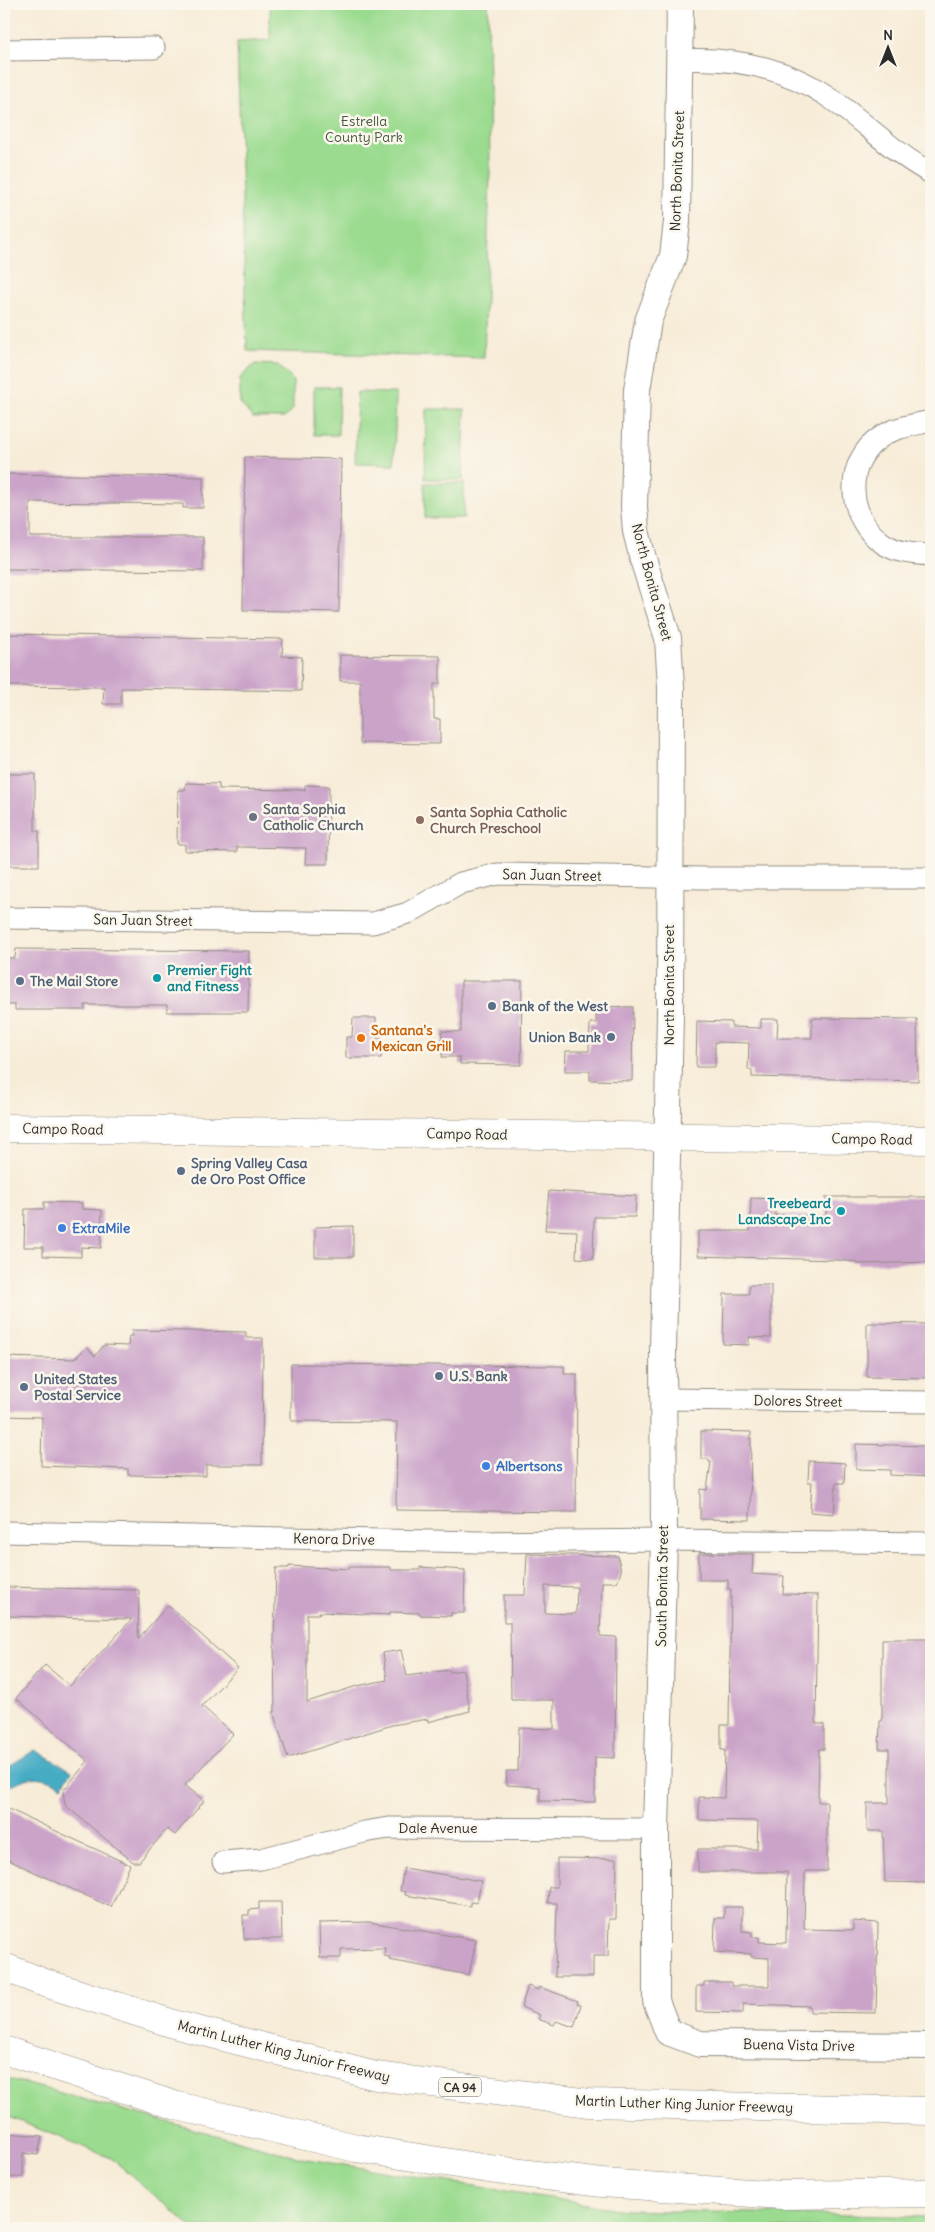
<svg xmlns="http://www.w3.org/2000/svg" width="935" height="2232" viewBox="0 0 935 2232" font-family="Delius,sans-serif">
  <rect width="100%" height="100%" fill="#fbf7ec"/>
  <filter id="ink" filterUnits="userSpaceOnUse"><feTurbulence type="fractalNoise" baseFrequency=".02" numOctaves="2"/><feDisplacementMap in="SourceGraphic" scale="10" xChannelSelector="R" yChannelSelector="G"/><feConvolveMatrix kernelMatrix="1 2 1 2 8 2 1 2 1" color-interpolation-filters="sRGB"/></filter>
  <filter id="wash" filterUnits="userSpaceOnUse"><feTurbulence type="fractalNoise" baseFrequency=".0096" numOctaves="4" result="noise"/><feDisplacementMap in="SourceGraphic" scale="20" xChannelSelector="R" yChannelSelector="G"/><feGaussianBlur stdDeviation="1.12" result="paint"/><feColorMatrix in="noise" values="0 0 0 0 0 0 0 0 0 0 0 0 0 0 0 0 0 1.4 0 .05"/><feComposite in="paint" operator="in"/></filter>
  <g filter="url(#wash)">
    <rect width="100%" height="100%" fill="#f7ecd8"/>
    <g fill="#9bdb90" stroke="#63835e">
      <path d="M270,4H488L490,171L484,358L247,351L237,42L270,40Z"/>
      <path d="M255,364L278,365L293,380V409L284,418H253L240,403V378Z"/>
      <path d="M314,387H339L338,435H314Z"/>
      <path d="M357,392L396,393L394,464L355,463Z"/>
      <path d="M426,409H465L463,480L425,479Z"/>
      <rect x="425" y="483" width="39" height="35"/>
      <path d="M9,2079L301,2158L624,2210L931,2217V2228H193L111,2158L4,2115V2098Z"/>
    </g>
    <path fill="#44acc4" stroke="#386c78" d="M35,1750L72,1771L62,1786C42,1774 28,1775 9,1787L4,1779V1769Z"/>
    <g id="blocks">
      <g fill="#caa3c9" fill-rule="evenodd">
        <path d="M245,457L341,459L339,612L243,610Z"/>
        <path d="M4,474L203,477V508H183V504L30,502V537H203V571L4,569Z"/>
        <path d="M4,634L283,639L282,656L302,657L301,691L121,688V704H103L104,687L4,686Z"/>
        <path d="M340,655L440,656V684H434V719H440V744L360,743V681H340Z"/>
        <path d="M4,774H35V831H39V866H4Z"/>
        <path d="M186,783L219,784V789L305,790V785L329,786L328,864H305L306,848L237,847V852L185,851V844H177L178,790H185Z"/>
        <path d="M16,949L249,951L248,1012H167V1005H85V1010H15V1005H4V958H15Z"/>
        <path d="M461,981H522L521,1065L460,1064V1057H442V1031L461,1032Z"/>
        <path d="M596,1006L633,1007L632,1081L590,1080V1071H565L566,1051H589L590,1023H596Z"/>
        <path d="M353,1018H376V1038H382L381,1058H346V1037H352Z"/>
        <path d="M812,1018L917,1019L918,1081L752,1077V1070H748L749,1043L715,1042V1067H696L697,1021L731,1022V1027L761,1028V1019H778L777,1038H812Z"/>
        <path d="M549,1191L636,1196L635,1217H594L593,1259L576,1258L577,1231L545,1230Z"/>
        <path d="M826,1197H931V1262L857,1264V1262L837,1260L698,1256V1231H750L751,1198L775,1199V1215L826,1216Z"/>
        <path d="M44,1202L82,1203V1209L102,1210L101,1248L81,1247V1257L43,1256V1247H24L25,1209H44Z"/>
        <path d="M353,1226V1257H315V1227Z"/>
        <path d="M749,1285H771V1338L749,1337V1345L723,1344L724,1294H749Z"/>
        <path d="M867,1323L931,1324V1378L867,1377Z"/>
        <path d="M132,1330L246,1332V1338H263L262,1465H206V1476L128,1475V1469L41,1466L42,1417L4,1416V1357L74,1359L87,1347L95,1356L104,1345L128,1346L129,1336H132Z"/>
        <path d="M291,1364L564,1366V1374H577L576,1512L396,1510L397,1422L291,1421Z"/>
        <path d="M701,1431L751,1432L750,1520L700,1519V1489L707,1490L711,1462H709V1459H701Z"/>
        <path d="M856,1444L927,1446V1463H931V1477L890,1475V1470L856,1469Z"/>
        <path d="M809,1461L845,1463L844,1483H836L834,1514L810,1512L812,1482H808Z"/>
        <path d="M699,1553L753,1554L752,1574L784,1576L783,1594L818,1595L816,1724H824V1749H819L818,1802H827V1871H805L804,1929L853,1930V1921L878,1923L876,2013L810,2012V2006L743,2004V2013L696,2012V1986H704V1982H731V1986H769V1958L751,1957V1954L714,1952L715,1918H724V1907H742V1931L752,1932V1937H759V1942L786,1943L787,1872H698V1849H757L758,1821L699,1820V1797L724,1798L725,1750H721V1725H729L731,1589H728V1580H699Z"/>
        <path d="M527,1554L618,1556L621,1572L617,1582H602L600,1636L616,1637L615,1758L595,1757V1802L540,1801V1787L507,1785L506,1771H518L519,1728L554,1729V1700H511L510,1622H504V1595H525ZM545,1586L577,1587L576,1614L545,1613Z"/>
        <path d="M289,1566L349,1569V1567H391V1570H420V1567L465,1570L464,1613H451V1616L420,1615V1613L390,1612V1615L319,1612V1614H307V1702L357,1686L387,1680L383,1653L401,1650L407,1676L449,1670L450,1672L463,1670L470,1711L428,1722V1719L392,1725L288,1758L273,1712H275L274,1641L276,1568H289Z"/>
        <path d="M4,1587L139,1590L138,1639L168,1605L238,1668L202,1706L233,1734L185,1785L204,1801L175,1835L167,1829L139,1862H133L65,1805L63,1791L88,1761L16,1698L45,1665L70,1686L132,1619L4,1616Z"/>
        <path d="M882,1639H931V1883L885,1882L883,1831H867V1803H889V1749H879L880,1721H882Z"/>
        <path d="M4,1807L130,1865L111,1907L4,1858Z"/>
        <path d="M557,1858L617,1859L616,1919H609L608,1956H593V1977H555L557,1903H548L549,1887H557Z"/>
        <path d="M404,1868L481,1881L477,1903L470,1902V1906L405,1895L406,1892L400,1891Z"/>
        <path d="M259,1902H281L282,1939H244L243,1915H249V1910L259,1909Z"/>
        <path d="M369,1922L476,1940L469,1975L389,1960L390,1957L384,1956L385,1948L341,1949V1958H320L319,1923Z"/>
        <path d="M528,1986L538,1990L539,1987L578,2001L577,2004L581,2005L574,2027L556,2021L554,2025L538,2019L540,2015L521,2007Z"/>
        <path d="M7,2133L42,2136L38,2155L23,2153V2177H4Z"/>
      </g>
    </g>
  </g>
  <g filter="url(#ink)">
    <use href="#blocks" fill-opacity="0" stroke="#918c82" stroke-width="1"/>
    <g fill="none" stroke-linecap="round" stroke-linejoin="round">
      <defs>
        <g id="minor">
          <path d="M4,50L154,48"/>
          <path d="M680,60C732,57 783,67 827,96C863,120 893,153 931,173"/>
          <path d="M931,421C914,425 895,427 881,437C842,462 847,520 884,544C898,553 915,554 931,555"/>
          <path d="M4,918L373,923L408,913L461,883L498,874L704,878H931"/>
          <path d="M664,1399L931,1402"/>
          <path d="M4,1532L479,1542L664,1540L931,1543"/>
          <path d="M223,1862L261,1859L364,1832L389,1828L656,1829"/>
        </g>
        <path id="tertiary" d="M680,4L677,222L673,256L648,321L637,390L634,507L636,531L643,559L668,638L671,687L670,1013L663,1351L664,1540L656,1829V2001L668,2032L700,2044L931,2046"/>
        <path id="secondary" d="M4,1128L931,1140"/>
        <g id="motorway">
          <path d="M4,1967L42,1982L177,2025L376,2076L589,2103L931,2111"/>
          <path d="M4,2050L177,2106L356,2148L489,2169L602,2183L781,2195L931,2193"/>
        </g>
      </defs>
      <use href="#minor" stroke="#918c82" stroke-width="23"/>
      <use href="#tertiary" stroke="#918c82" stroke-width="28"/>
      <use href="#secondary" stroke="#918c82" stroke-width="29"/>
      <use href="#motorway" stroke="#918c82" stroke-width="29"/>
      <use href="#minor" stroke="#fff" stroke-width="21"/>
      <use href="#tertiary" stroke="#fff" stroke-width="26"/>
      <use href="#secondary" stroke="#fff" stroke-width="28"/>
      <use href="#motorway" stroke="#fff" stroke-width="28"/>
    </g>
  </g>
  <circle fill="#6b7280" stroke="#fbf7ec" stroke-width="2" cx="253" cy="817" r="5"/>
  <circle fill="#8d6e63" stroke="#fbf7ec" stroke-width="2" cx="420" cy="820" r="5"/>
  <g fill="#0f9aa8" stroke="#fbf7ec" stroke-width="2">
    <circle cx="157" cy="978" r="5"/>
    <circle cx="841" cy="1211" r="5"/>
  </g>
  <g fill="#5c6f8a" stroke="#fbf7ec" stroke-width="2">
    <circle cx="20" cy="981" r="5"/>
    <circle cx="492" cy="1006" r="5"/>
    <circle cx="611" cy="1037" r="5"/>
    <circle cx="181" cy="1171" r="5"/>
    <circle cx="439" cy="1376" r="5"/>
    <circle cx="24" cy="1387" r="5"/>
  </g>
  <circle fill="#e8710a" stroke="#fbf7ec" stroke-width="2" cx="361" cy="1038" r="5"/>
  <g fill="#3f7fe0" stroke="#fbf7ec" stroke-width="2">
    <circle cx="62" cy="1228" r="5"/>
    <circle cx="486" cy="1466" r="5"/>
  </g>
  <g text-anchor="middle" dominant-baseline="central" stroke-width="5" stroke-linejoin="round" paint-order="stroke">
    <rect fill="#fbf7ec" stroke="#696865" stroke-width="1" x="439" y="2077.5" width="42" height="19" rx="4"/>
    <g font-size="12" font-weight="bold" fill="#2b2b2b">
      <text x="460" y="2087">CA 94</text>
    </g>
    <g font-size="14" fill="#475744" stroke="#fbf7ec">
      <text x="364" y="121">Estrella<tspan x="364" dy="16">County Park</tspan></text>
    </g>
    <g font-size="14" fill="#2b2b2b" stroke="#fbf7ec">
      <text transform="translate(677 171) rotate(-88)">North Bonita Street</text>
      <text transform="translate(652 582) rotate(75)">North Bonita Street</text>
      <text transform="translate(552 875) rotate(1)">San Juan Street</text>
      <text transform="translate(143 920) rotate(1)">San Juan Street</text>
      <text transform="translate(669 985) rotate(-90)">North Bonita Street</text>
      <text transform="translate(63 1129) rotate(1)">Campo Road</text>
      <text transform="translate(467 1134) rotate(1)">Campo Road</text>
      <text transform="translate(872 1139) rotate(1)">Campo Road</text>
      <text transform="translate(798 1401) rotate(1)">Dolores Street</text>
      <text transform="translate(334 1539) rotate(1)">Kenora Drive</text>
      <text transform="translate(662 1586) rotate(-89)">South Bonita Street</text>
      <text x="438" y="1828">Dale Avenue</text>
      <text transform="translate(799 2045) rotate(1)">Buena Vista Drive</text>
      <text transform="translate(284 2051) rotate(14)">Martin Luther King Junior Freeway</text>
      <text transform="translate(684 2104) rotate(2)">Martin Luther King Junior Freeway</text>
    </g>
    <g font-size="14" font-weight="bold" fill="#5b616d" stroke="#fbf7ec" text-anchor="start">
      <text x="263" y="809">Santa Sophia<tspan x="263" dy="16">Catholic Church</tspan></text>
    </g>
    <g font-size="14" font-weight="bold" fill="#785e54" stroke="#fbf7ec" text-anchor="start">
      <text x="430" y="812">Santa Sophia Catholic<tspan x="430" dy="16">Church Preschool</tspan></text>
    </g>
    <g font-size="14" font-weight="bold" fill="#0d838f" stroke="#fbf7ec" text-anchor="start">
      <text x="167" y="970">Premier Fight<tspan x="167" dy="16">and Fitness</tspan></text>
      <text x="831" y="1203" text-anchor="end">Treebeard<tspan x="831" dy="16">Landscape Inc</tspan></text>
    </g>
    <g font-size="14" font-weight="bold" fill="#4e5e75" stroke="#fbf7ec" text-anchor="start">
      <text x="30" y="981">The Mail Store</text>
      <text x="502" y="1006">Bank of the West</text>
      <text x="601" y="1037" text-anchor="end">Union Bank</text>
      <text x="191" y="1163">Spring Valley Casa<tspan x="191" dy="16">de Oro Post Office</tspan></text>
      <text x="449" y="1376">U.S. Bank</text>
      <text x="34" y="1379">United States<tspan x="34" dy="16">Postal Service</tspan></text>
    </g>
    <g font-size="14" font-weight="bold" fill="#c56008" stroke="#fbf7ec" text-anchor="start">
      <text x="371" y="1030">Santana's<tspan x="371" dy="16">Mexican Grill</tspan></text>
    </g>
    <g font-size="14" font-weight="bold" fill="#366cbe" stroke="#fbf7ec" text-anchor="start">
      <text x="72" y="1228">ExtraMile</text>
      <text x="496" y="1466">Albertsons</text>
    </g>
  </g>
  <rect width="935" height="2232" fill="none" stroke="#fbf7ec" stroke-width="20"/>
  <g transform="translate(888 48)" stroke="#fbf7ec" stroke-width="4" paint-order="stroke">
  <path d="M0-4L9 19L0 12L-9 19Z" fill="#2b2b2b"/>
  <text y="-8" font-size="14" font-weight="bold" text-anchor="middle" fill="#2b2b2b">N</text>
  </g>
</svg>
